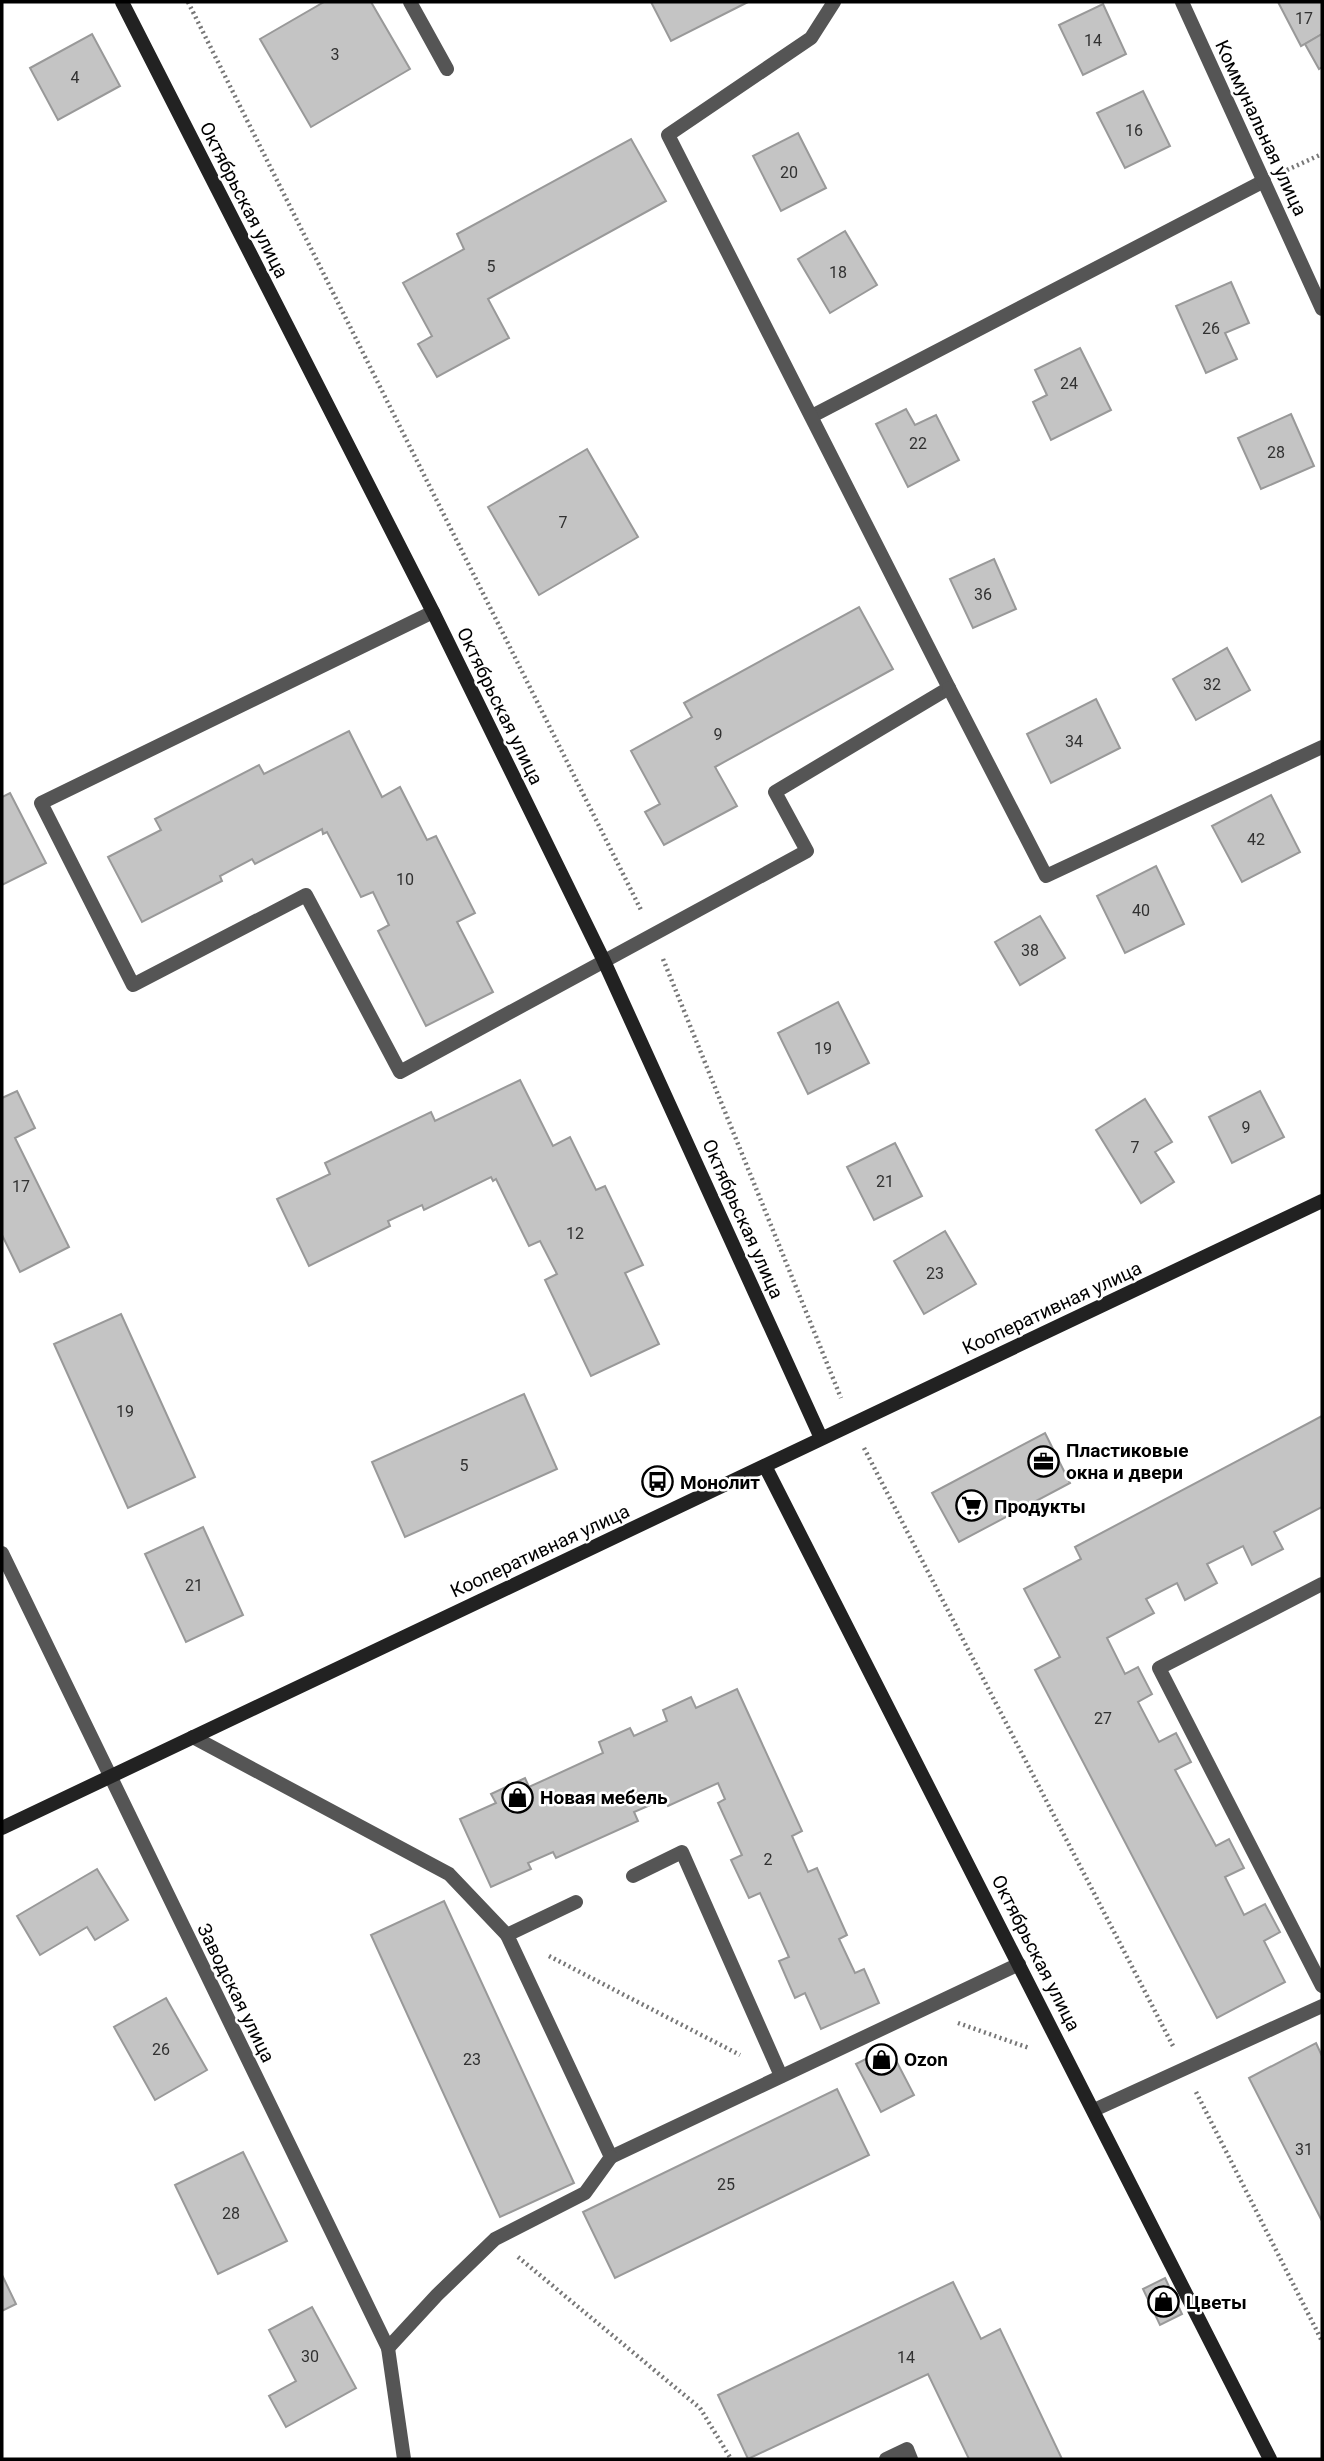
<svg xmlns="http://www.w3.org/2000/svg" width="1324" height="2461" viewBox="0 0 1324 2461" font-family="Roboto,sans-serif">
  <rect width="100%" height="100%" fill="#fff"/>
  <g fill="#c4c4c4" stroke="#999" stroke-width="2">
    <path d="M324,2H371L410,69L311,127L260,39Z"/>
    <path d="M651,2H748L671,41Z"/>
    <path d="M1278,2H1322V34L1301,46Z"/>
    <path d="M1103,4L1126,54L1083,75L1059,25Z"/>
    <path d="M92,34L120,86L58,120L30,68Z"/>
    <path d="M1322,34V67L1319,69L1305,44Z"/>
    <path d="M1143,91L1170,146L1125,168L1097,113Z"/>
    <path d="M798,133L826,188L781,211L753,156Z"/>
    <path d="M631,139L666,201L488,299L509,338L437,377L418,344L432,336L403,283L464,249L457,234Z"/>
    <path d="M845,231L877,285L830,313L798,259Z"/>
    <path d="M1231,282L1249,323L1225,333L1237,359L1206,373L1176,306Z"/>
    <path d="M1080,348L1111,410L1051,440L1033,402L1047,395L1035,370Z"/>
    <path d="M906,409L915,425L936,415L959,460L908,487L876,424Z"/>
    <path d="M1291,414L1314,466L1261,489L1238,438Z"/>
    <path d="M587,449L638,537L539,595L488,507Z"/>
    <path d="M994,559L1016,609L973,628L950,579Z"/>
    <path d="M859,607L893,669L715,767L737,806L664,845L645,812L660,804L631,751L692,717L684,703Z"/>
    <path d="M1227,648L1250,690L1196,720L1173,679Z"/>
    <path d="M1096,699L1120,748L1051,783L1027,734Z"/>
    <path d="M349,731L382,797L400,787L427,840L436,836L475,913L457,922L493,992L426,1026L378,931L389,925L373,892L361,897L327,832L323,834L322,829L255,864L252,859L220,876L222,881L142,922L108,857L161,830L155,819L259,765L264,774Z"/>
    <path d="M10,793L46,863L2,885V797Z"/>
    <path d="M1271,795L1300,852L1242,882L1212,826Z"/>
    <path d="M1156,866L1184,924L1125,953L1097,896Z"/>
    <path d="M1040,916L1065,958L1020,985L995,942Z"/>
    <path d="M838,1002L869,1063L808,1094L778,1033Z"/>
    <path d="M520,1080L553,1146L570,1137L596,1190L605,1186L643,1265L625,1273L659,1344L591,1376L545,1280L557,1274L540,1241L529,1246L496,1179L493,1181L491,1177L424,1210L422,1205L388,1221L390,1226L309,1266L277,1199L330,1174L325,1163L431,1112L435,1121Z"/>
    <path d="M17,1091L35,1128L15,1138L69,1247L20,1272L2,1235V1098Z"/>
    <path d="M1260,1091L1284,1137L1232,1163L1209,1117Z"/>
    <path d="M1145,1099L1172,1142L1155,1152L1174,1182L1141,1203L1096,1130Z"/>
    <path d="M895,1143L922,1196L874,1220L847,1167Z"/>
    <path d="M945,1231L976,1284L924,1314L894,1261Z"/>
    <path d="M121,1314L195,1477L128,1508L54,1344Z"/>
    <path d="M524,1394L557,1469L405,1537L372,1462Z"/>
    <path d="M1322,1416V1507L1274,1532L1283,1549L1252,1565L1243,1546L1207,1564L1217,1583L1185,1600L1177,1583L1146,1599L1154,1613L1107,1638L1125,1674L1138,1667L1152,1694L1138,1702L1159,1742L1176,1733L1191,1762L1175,1770L1216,1846L1229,1839L1244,1868L1225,1877L1244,1915L1265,1904L1280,1932L1264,1941L1285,1982L1217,2018L1035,1670L1060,1657L1024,1589L1081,1559L1075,1547Z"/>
    <path d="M1045,1433L1070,1483L959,1542L932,1493Z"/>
    <path d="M203,1527L243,1615L186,1642L145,1554Z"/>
    <path d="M737,1689L802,1831L792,1836L808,1872L817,1868L847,1935L839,1939L855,1973L864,1969L879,2003L821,2029L805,1993L795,1998L779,1961L789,1957L760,1893L749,1898L731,1860L742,1855L718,1803L725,1799L718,1783L668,1806L664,1799L634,1812L638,1821L556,1858L553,1852L528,1863L531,1869L491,1887L460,1819L496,1803L491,1794L525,1778L529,1787L603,1753L599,1742L630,1728L634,1736L667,1721L663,1710L691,1697L696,1708Z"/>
    <path d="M97,1869L128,1920L95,1940L87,1927L40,1955L17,1916Z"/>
    <path d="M444,1901L574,2183L500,2217L371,1935Z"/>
    <path d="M166,1998L207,2070L155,2100L114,2027Z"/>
    <path d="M1316,2043L1322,2056V2221L1249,2078Z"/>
    <path d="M889,2047L914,2095L881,2112L856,2064Z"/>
    <path d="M837,2089L869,2155L615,2278L583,2212Z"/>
    <path d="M243,2152L287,2241L218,2274L175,2185Z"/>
    <path d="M2,2275L16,2304L2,2311Z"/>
    <path d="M1165,2278L1182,2314L1160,2325L1143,2289Z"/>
    <path d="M953,2282L981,2339L1000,2329L1062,2459H969L928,2374L748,2459L718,2395Z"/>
    <path d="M312,2307L356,2388L286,2427L269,2396L296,2381L269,2330Z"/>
  </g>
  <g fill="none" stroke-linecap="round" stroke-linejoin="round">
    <g stroke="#777" stroke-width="4.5" stroke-dasharray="2 3.5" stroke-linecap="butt">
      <path d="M188,2L641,910"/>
      <path d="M1287,170L1322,154"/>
      <path d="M663,959L841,1398"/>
      <path d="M864,1448L1173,2046"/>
      <path d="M549,1956L740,2055"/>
      <path d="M958,2023L1029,2048"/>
      <path d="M1196,2092L1322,2341"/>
      <path d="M518,2257L700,2408L731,2459"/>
    </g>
    <g stroke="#555" stroke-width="14">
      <path d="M410,2L447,69"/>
      <path d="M812,416L1264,181"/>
      <path d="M433,612L41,803L133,985L306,895L400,1072L807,851L775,792L949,688L668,135L811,38L834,2"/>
      <path d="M949,688L1046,876L1322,747"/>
      <path d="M1322,1584L1159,1668L1322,1986"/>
      <path d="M193,1737L449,1874L507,1935"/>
      <path d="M633,1876L682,1852L781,2076"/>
      <path d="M576,1902L507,1935L611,2157L1019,1964"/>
      <path d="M1094,2110L1322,2006"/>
      <path d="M388,2348L437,2295L495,2239L585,2193L611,2157"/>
      <path d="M886,2459L907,2449L911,2459"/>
    </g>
    <g stroke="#555" stroke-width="14">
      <path d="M1182,2L1322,309"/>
      <path d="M2,1553L388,2348L404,2459"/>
    </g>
    <g stroke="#222" stroke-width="14">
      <path d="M122,2L433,612L603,959L821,1438"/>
      <path d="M765,1466L1270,2459"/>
      <path d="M2,1828L1322,1201"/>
    </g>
  </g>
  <defs>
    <symbol id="office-ring" viewBox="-11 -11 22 22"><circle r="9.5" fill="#fff" stroke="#000" stroke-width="1.5"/><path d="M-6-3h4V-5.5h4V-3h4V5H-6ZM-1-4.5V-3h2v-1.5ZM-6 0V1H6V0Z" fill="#000"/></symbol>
    <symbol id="bus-ring" viewBox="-11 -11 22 22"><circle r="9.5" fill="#fff" stroke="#000" stroke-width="1.5"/><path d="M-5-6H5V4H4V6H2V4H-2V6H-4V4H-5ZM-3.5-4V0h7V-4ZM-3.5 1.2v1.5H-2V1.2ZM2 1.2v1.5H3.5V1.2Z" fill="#000"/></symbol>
    <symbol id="supermarket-ring" viewBox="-11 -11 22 22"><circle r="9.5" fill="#fff" stroke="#000" stroke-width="1.5"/><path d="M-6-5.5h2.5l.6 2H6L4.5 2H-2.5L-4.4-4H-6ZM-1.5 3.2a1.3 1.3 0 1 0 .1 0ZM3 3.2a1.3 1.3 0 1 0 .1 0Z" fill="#000"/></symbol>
    <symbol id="shop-ring" viewBox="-11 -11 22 22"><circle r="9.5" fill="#fff" stroke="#000" stroke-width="1.5"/><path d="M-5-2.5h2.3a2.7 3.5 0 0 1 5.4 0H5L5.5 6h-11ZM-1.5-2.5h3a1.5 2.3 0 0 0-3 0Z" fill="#000"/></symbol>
  </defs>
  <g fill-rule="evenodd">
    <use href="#office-ring" x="1026" y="1444" width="35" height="35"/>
    <use href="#bus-ring" x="640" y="1464" width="35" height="35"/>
    <use href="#supermarket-ring" x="954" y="1488" width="35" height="35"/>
    <use href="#shop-ring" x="500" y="1780" width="35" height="35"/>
    <use href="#shop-ring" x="864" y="2042" width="35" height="35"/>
    <use href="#shop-ring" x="1146" y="2284" width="35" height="35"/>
  </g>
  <g text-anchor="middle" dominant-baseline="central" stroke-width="5" stroke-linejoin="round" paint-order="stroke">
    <g font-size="16" fill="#313131">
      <text x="1304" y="18">17</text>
      <text x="1093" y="40">14</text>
      <text x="335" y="54">3</text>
      <text x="75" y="77">4</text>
      <text x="1134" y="130">16</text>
      <text x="789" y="172">20</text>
      <text x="491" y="266">5</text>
      <text x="838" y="272">18</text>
      <text x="1211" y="328">26</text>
      <text x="1069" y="383">24</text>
      <text x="918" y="443">22</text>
      <text x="1276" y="452">28</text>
      <text x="563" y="522">7</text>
      <text x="983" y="594">36</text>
      <text x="1212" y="684">32</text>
      <text x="718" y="734">9</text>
      <text x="1074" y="741">34</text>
      <text x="1256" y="839">42</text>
      <text x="405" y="879">10</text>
      <text x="1141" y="910">40</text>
      <text x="1030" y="950">38</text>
      <text x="823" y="1048">19</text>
      <text x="1246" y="1127">9</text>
      <text x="1135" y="1147">7</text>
      <text x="885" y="1181">21</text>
      <text x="21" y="1186">17</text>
      <text x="575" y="1233">12</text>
      <text x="935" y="1273">23</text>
      <text x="125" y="1411">19</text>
      <text x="464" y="1465">5</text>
      <text x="194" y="1585">21</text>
      <text x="1103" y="1718">27</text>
      <text x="768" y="1859">2</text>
      <text x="161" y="2049">26</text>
      <text x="472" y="2059">23</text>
      <text x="1304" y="2149">31</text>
      <text x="726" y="2184">25</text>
      <text x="231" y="2213">28</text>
      <text x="310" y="2356">30</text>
      <text x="906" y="2357">14</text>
    </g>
    <g font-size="19" fill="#000" stroke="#fff">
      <text transform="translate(1261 128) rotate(65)">Коммунальная улица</text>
      <text transform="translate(244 200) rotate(63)">Октябрьская улица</text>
      <text transform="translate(500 706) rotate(64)">Октябрьская улица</text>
      <text transform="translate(743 1219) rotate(66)">Октябрьская улица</text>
      <text transform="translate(1052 1308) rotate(-25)">Кооперативная улица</text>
      <text transform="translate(540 1551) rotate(-25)">Кооперативная улица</text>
      <text transform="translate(1036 1953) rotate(63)">Октябрьская улица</text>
      <text transform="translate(236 1993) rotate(64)">Заводская улица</text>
    </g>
    <g font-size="19" font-weight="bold" fill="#000" stroke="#fff" text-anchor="start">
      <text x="1066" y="1450">Пластиковые<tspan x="1066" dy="22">окна и двери</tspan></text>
      <text x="680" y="1482">Монолит</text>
      <text x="994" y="1506">Продукты</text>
      <text x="540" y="1797">Новая мебель</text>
      <text x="904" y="2059">Ozon</text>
      <text x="1186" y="2302">Цветы</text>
    </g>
  </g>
  <rect width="1324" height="2461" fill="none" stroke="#000000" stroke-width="7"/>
</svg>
